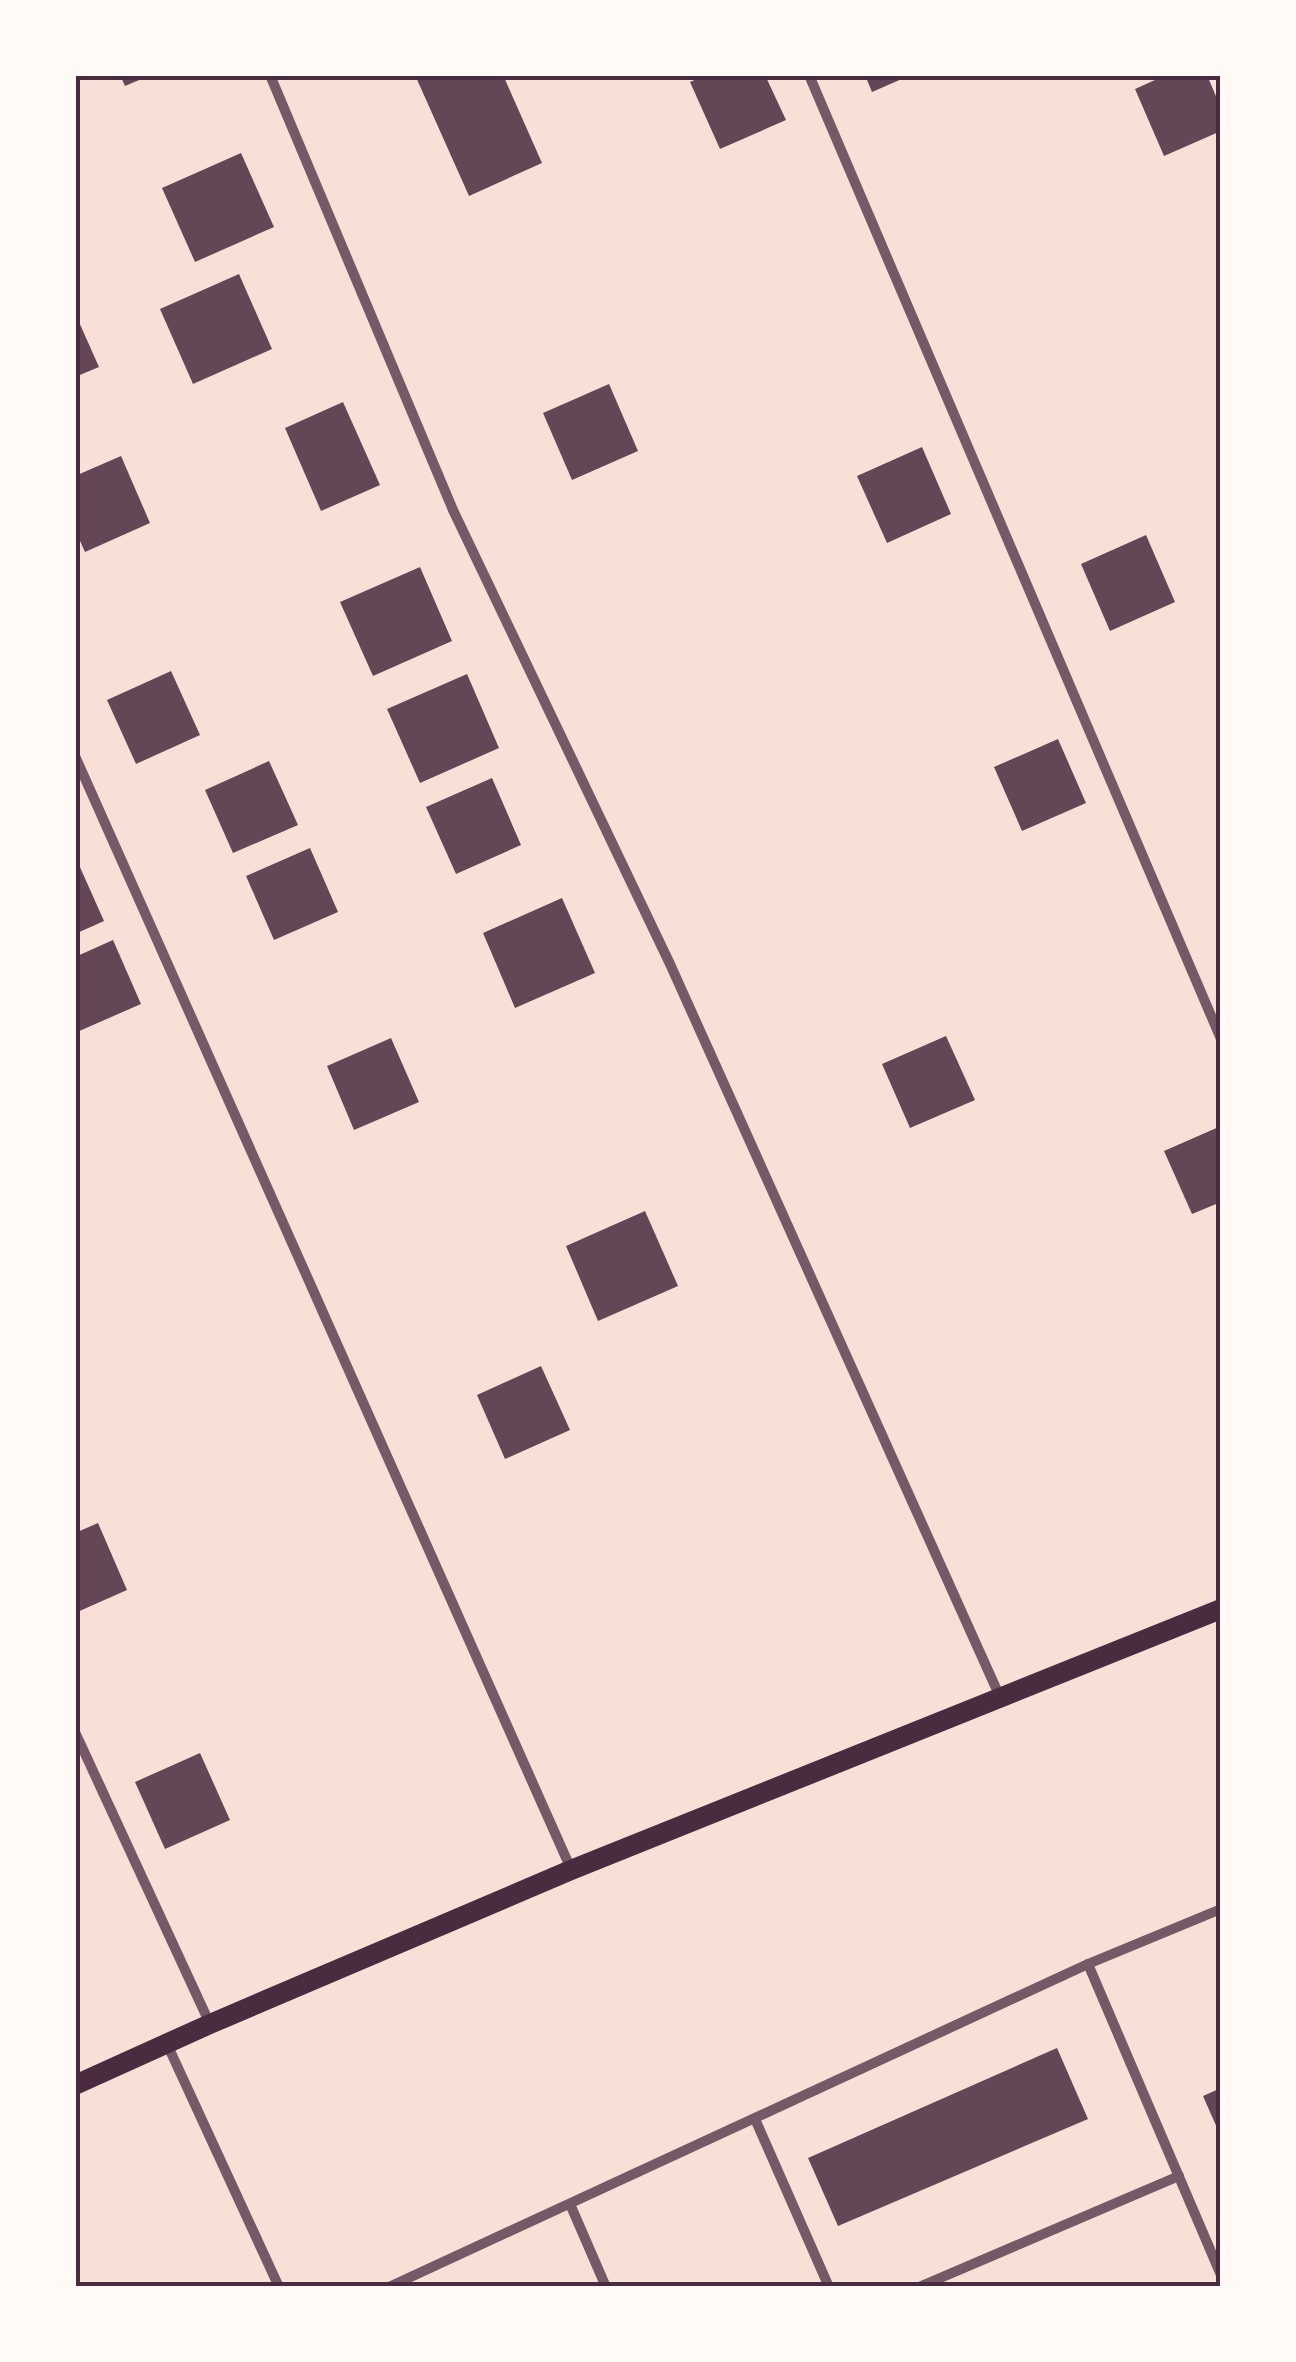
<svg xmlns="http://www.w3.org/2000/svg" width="1296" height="2362" viewBox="0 0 1296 2362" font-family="Poppins,sans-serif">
  <rect width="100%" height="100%" fill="#f7e1d7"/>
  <g fill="#644757">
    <path d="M120,75H151L125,86Z"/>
    <path d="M415,75H503L542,163L469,196Z"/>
    <path d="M706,75H765L786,120L720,149L690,82Z"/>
    <path d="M865,75H911L872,92Z"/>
    <path d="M1166,75H1207L1221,108V131L1164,156L1135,89Z"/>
    <path d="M241,153L274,227L195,262L162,188Z"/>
    <path d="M239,274L272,349L193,384L160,309Z"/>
    <path d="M75,313L99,367L75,377Z"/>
    <path d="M609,384L638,451L572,480L543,413Z"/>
    <path d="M343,402L380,485L321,511L285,428Z"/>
    <path d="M922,447L951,514L887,543L857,476Z"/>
    <path d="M121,456L150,523L85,552L75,530V476Z"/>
    <path d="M1146,535L1175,602L1110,631L1081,564Z"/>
    <path d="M420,567L452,641L373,676L340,602Z"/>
    <path d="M171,671L200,735L136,764L107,700Z"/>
    <path d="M467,674L499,748L420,783L387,709Z"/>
    <path d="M1058,739L1086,803L1022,831L994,767Z"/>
    <path d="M269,761L298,825L233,853L205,790Z"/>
    <path d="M492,778L521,845L456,874L426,807Z"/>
    <path d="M310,848L338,912L274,940L246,876Z"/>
    <path d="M75,856L104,921L75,934Z"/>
    <path d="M562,898L595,973L515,1008L483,933Z"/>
    <path d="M113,940L141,1004L77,1032L75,1027V957Z"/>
    <path d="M946,1036L975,1100L910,1128L882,1064Z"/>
    <path d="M391,1038L419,1102L354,1130L327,1066Z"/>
    <path d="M1221,1126V1202L1192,1214L1164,1151Z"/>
    <path d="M645,1211L678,1286L598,1321L566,1246Z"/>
    <path d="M541,1366L570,1430L505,1459L477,1395Z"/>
    <path d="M98,1523L127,1590L75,1613V1533Z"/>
    <path d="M200,1753L230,1820L165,1849L135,1782Z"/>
    <path d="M1057,2048L1088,2119L838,2226L808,2158Z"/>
    <path d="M1221,2088V2137L1203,2096Z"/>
  </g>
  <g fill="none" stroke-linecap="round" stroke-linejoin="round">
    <g stroke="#755966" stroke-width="10">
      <path d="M270,75L453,510L670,964L1000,1697"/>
      <path d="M809,75L1221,1039"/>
      <path d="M75,756L571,1869"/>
      <path d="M75,1732L210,2024"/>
      <path d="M1088,1964L1221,2275"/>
      <path d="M167,2044L279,2287"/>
      <path d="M755,2119L829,2287"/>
      <path d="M570,2204L606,2287"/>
      <path d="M389,2287L1088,1964L1221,1909"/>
      <path d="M919,2287L1179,2176"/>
    </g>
    <path stroke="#4a2c40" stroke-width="20" d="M75,2085L210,2024L571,1870L1221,1609"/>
  </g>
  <rect width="1296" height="2362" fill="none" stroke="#fffaf5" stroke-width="155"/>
  <rect x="78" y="78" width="1140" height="2206" fill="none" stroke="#4a2c40" stroke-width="4"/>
</svg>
